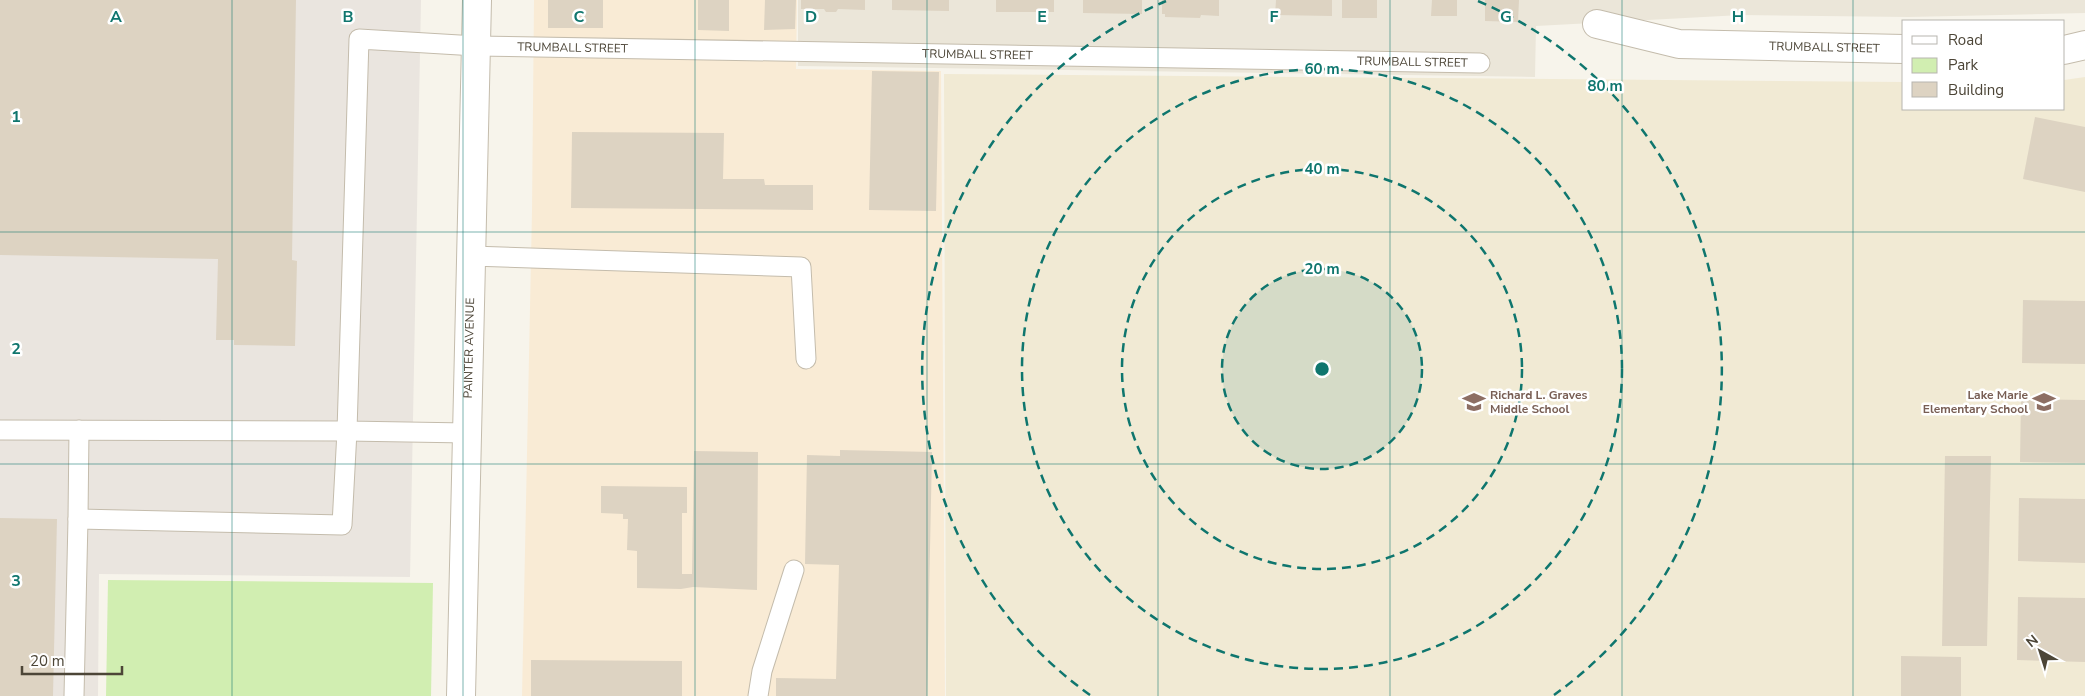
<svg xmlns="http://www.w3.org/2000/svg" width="2085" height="696" viewBox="0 0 2085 696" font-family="'Nunito Sans',sans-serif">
  <rect width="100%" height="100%" fill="#f7f4eb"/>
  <path fill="#ebe6d9" d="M798,0H2085V13L1908,17L1741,15L1536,26L1535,77L798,66Z"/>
  <path fill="#f9ebd5" d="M534,0H797L796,69L941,71L945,696H522L532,211Z"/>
  <path fill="#eae5df" d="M0,0H421L410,577L99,574L98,696H0Z"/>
  <path fill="#f1ead4" d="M944,74L1904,82V109H2064V80L2085,77V696H946Z"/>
  <path fill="#d1eeb1" d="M108,580L433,583L431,696H106Z"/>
  <g fill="#ddd3c2">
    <path d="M0,0H296L292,260L297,261L295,346L234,345V340H216L218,259L0,255Z"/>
    <rect x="548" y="0" width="55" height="28"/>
    <path d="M698,0H729V31L698,30Z"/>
    <path d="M765,0H796L795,29L764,30Z"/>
    <path d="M801,0H865V10L838,9L836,12H826L824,9H801Z"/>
    <path d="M892,0H949V11L892,10Z"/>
    <rect x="996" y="0" width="58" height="12"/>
    <path d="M1083,0H1142V14L1083,13Z"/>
    <path d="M1162,0H1219V16L1201,15L1200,18L1165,17V14H1162Z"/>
    <path d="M1276,0H1332V16L1275,15Z"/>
    <rect x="1342" y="0" width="35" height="18"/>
    <path d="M1432,0H1457V16H1431Z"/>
    <path d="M1485,0H1519L1518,22L1485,21Z"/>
    <path d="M872,71L939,72L936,211L869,210Z"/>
    <path d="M2035,117L2085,127V192L2023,179Z"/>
    <path d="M572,132L724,133L723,179H764L765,185H813V210L571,208Z"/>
    <path d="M2023,300L2085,301V364L2022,363Z"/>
    <path d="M2021,399L2085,400V463L2020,462Z"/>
    <path d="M840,450L932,452L927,696H776V678L836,679L839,565L805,564L807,455L840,456Z"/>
    <path d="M694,451L758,452L757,590L693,587L681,589L637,588V551L627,550L628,519H623V514L601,513V486L687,487V513H682V574H692Z"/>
    <path d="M1945,456H1991L1987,646H1942Z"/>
    <path d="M2019,498L2085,499V563L2018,561Z"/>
    <path d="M0,518L57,519L53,696H0Z"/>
    <path d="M2018,597L2085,598V662L2017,660Z"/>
    <path d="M1901,656L1961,657V696H1901Z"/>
    <path d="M531,660L682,661V696H531Z"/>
  </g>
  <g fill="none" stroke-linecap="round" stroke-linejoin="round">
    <defs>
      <g id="service">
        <path d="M471,256L801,267L806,359"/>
        <path d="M0,430L347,431L342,525L78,519L74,696"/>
        <path id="s1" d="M467,433L347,431L359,39L476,46L1480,63"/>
        <path d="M78,519L79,430"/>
        <path d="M758,696L762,671L794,570"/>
      </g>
      <g id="minor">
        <path id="s2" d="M1597,24L1679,44L1904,49"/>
        <path d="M2064,50L2085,45"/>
      </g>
      <g id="tertiary">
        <path id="s3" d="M461,696L477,0"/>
      </g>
    </defs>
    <use href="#service" stroke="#c4bcac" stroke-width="21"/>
    <use href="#minor" stroke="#c4bcac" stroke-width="30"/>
    <use href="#tertiary" stroke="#c4bcac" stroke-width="30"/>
    <use href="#service" stroke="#fff" stroke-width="19"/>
    <use href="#minor" stroke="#fff" stroke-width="28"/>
    <use href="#tertiary" stroke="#fff" stroke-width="28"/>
  </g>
  <path fill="none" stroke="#0f766e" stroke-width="1" stroke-opacity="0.55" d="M232,0V696M463,0V696M695,0V696M927,0V696M1158,0V696M1390,0V696M1622,0V696M1853,0V696M0,232H2085M0,464H2085"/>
  <circle cx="1322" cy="369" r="100" fill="#0f766e" fill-opacity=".12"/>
  <g fill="none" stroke="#0f766e" stroke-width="2.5" stroke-dasharray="9 6">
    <circle cx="1322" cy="369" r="100"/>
    <circle cx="1322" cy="369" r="200"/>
    <circle cx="1322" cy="369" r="300"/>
    <path d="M1090 695A400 400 0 0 1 1166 1M1478 1A400 400 0 0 1 1554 695"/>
  </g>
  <defs>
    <symbol id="school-bare" viewBox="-9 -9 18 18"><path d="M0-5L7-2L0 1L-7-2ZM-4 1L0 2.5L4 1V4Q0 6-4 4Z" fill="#8d6e63" stroke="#fff" stroke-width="2.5" paint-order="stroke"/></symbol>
  </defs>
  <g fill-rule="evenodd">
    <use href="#school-bare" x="1458" y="386" width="32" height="32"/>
    <use href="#school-bare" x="2028" y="386" width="32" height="32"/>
  </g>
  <g text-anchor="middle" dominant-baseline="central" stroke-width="5" stroke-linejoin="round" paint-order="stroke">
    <g font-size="12" fill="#4c4537" stroke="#fff">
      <text stroke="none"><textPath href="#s1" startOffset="726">TRUMBALL STREET</textPath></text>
      <text stroke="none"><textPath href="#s2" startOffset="230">TRUMBALL STREET</textPath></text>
      <text stroke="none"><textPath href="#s1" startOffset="1131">TRUMBALL STREET</textPath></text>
      <text stroke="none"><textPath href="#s1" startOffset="1566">TRUMBALL STREET</textPath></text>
      <text stroke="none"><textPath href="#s3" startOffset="348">PAINTER AVENUE</textPath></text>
    </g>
    <g font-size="12" font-weight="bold" fill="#785e54" stroke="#fff" text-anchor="start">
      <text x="1490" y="395">Richard L. Graves<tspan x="1490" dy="14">Middle School</tspan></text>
      <text x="2028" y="395" text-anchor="end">Lake Marie<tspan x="2028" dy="14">Elementary School</tspan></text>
    </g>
  </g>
  <g font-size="16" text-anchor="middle" font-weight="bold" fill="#0f766e" stroke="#fff" stroke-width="5" stroke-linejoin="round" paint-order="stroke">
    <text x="116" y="22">A</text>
    <text x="348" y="22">B</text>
    <text x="579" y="22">C</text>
    <text x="811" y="22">D</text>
    <text x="1042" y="22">E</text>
    <text x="1274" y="22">F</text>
    <text x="1506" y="22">G</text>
    <text x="1738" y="22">H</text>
    <text x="16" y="122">1</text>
    <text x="16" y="354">2</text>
    <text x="16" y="586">3</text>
  </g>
  <circle cx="1322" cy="369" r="8" fill="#0f766e" stroke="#fff" stroke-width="2.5"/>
  <g font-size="15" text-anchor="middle" font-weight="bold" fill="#0f766e" stroke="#fff" stroke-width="5" stroke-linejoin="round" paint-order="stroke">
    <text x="1322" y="74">60 m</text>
    <text x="1605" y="91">80 m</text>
    <text x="1322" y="174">40 m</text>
    <text x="1322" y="274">20 m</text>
  </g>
  <rect x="1902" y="20" width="162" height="90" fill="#ffffff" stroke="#b7b5af"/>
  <rect x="1912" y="36" width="25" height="8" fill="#ffffff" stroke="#b7b5af"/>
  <text x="1948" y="45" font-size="15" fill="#4c4537">Road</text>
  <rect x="1912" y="58" width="25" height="15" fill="#d1eeb1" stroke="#b7b5af"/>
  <text x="1948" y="70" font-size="15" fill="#4c4537">Park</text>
  <rect x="1912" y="82" width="25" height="15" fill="#ddd3c2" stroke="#b7b5af"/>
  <text x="1948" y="95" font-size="15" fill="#4c4537">Building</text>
  <g transform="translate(2040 651) rotate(321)" stroke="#ffffff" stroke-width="4" paint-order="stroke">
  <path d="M0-4L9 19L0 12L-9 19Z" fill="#4c4537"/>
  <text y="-8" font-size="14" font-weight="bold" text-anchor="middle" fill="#4c4537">N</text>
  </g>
  <path d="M22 666v8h100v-8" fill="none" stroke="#4c4537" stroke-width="2.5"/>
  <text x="30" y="666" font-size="15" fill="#4c4537" stroke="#ffffff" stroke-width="4" paint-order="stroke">20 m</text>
</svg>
